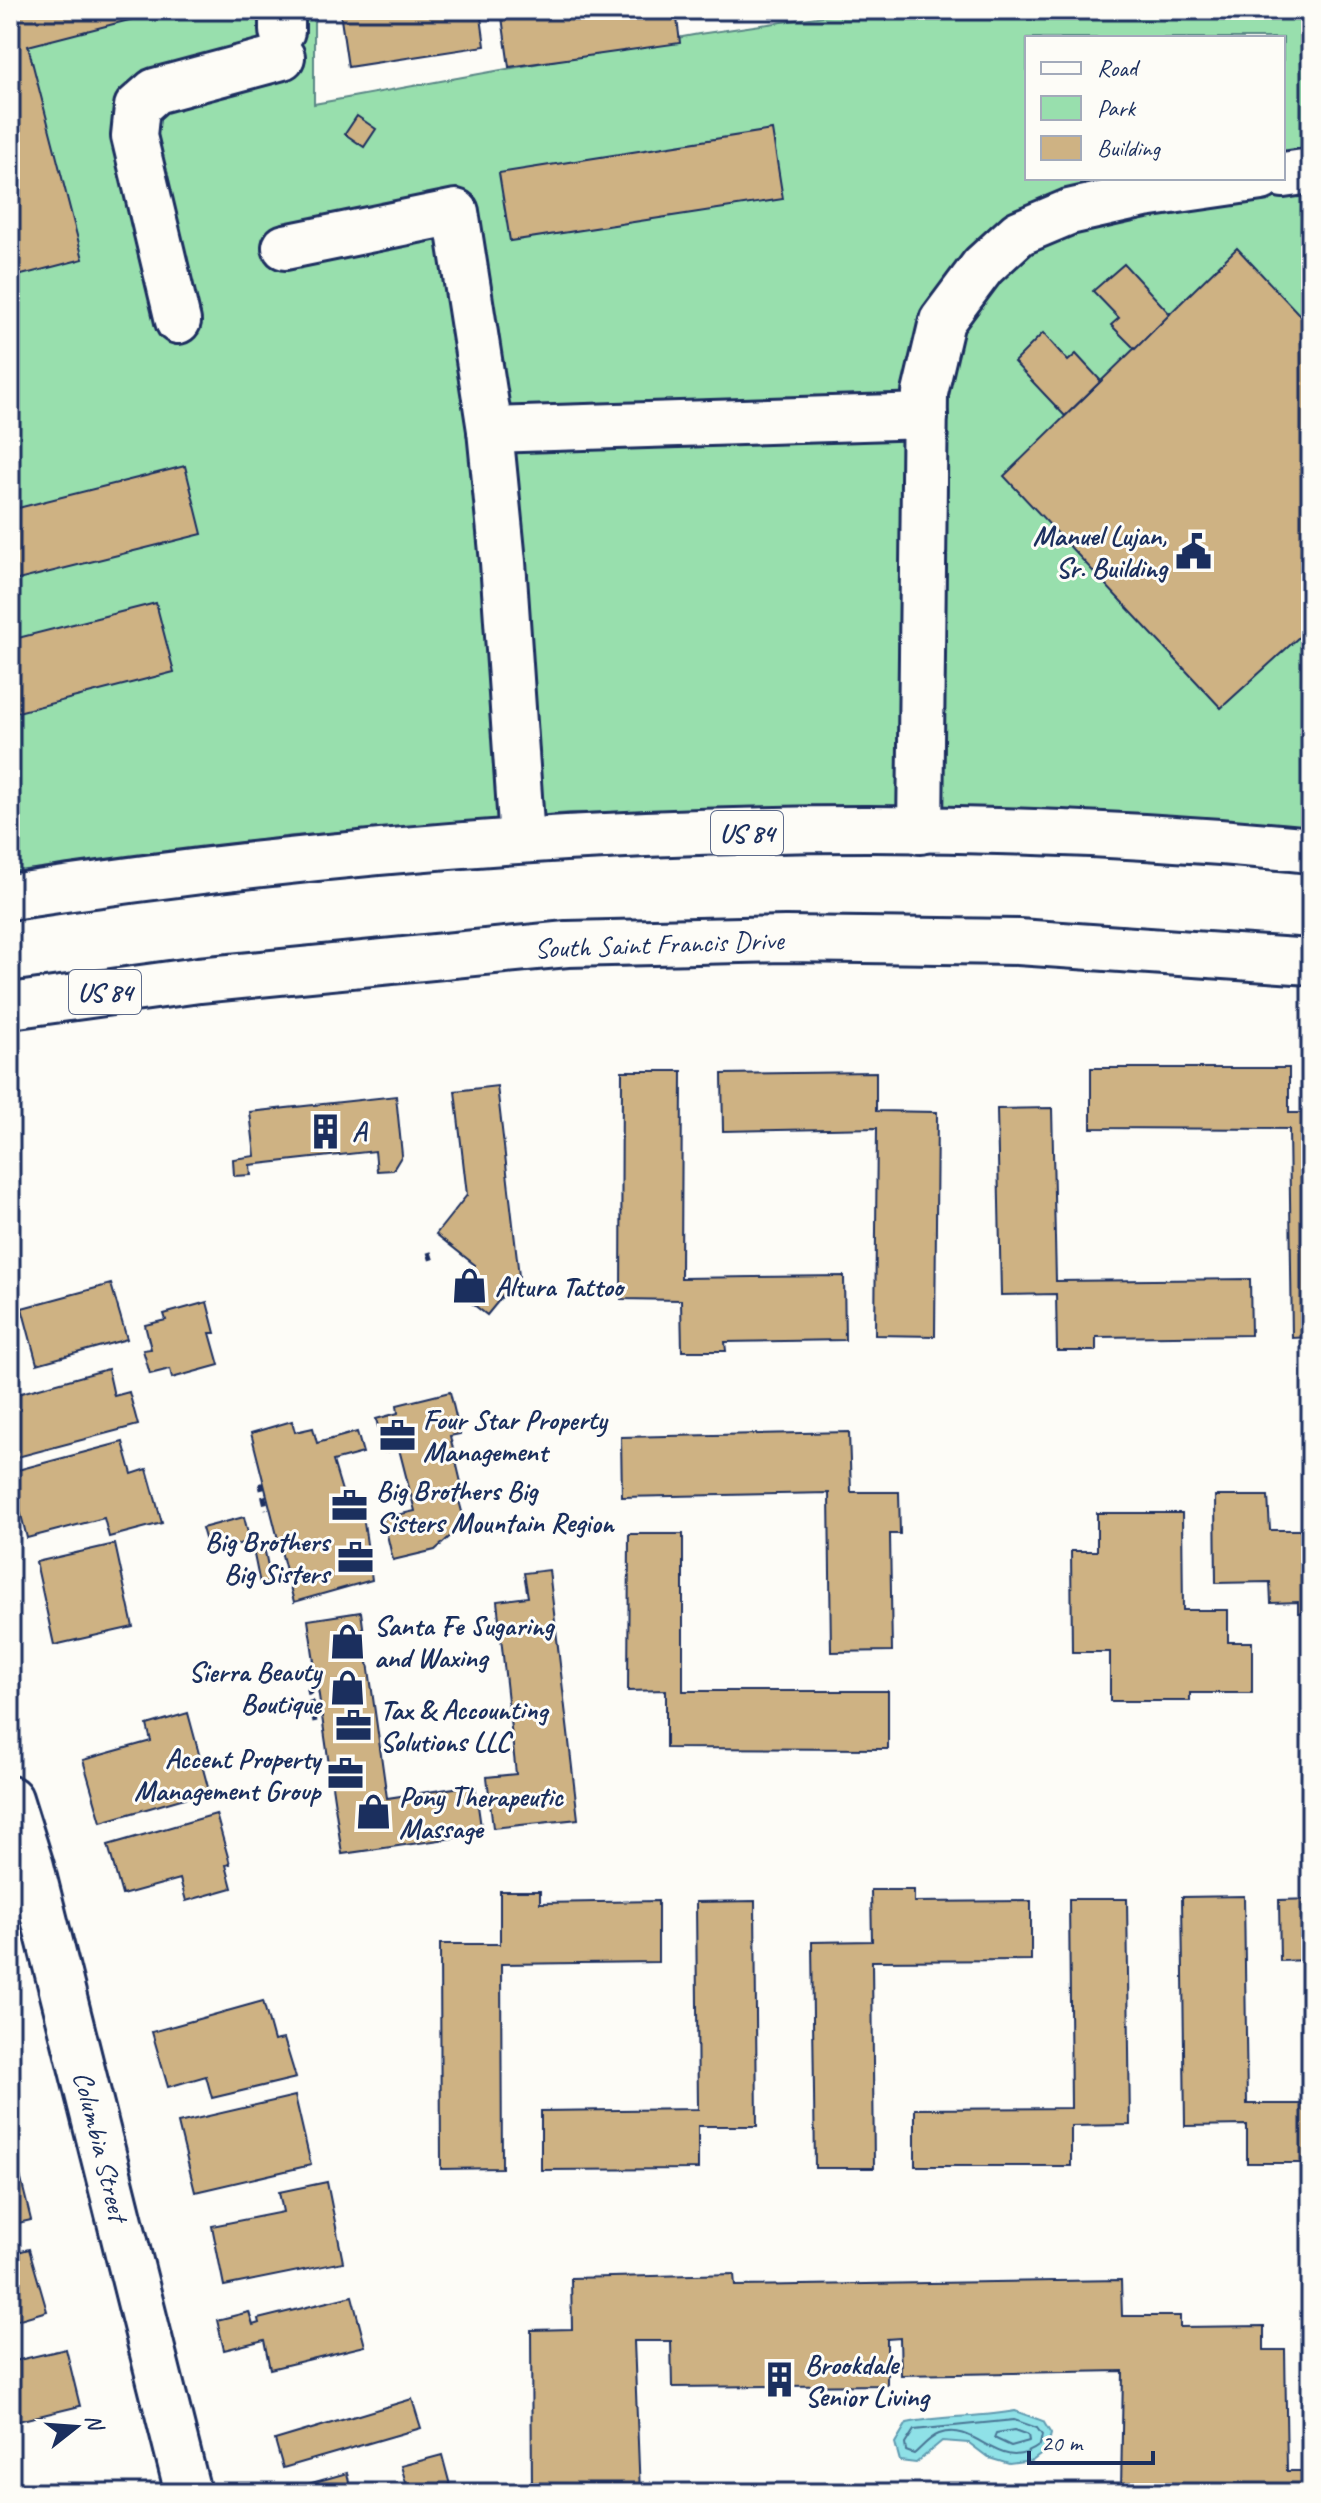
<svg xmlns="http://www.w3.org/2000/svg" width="1321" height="2503" viewBox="0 0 1321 2503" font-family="Caveat,sans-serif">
  <rect width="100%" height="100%" fill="#fdfcf7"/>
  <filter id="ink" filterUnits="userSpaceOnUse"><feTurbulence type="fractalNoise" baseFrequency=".0125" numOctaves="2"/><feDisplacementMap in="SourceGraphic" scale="16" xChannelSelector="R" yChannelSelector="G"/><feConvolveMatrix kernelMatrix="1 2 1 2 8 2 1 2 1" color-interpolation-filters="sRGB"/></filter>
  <g filter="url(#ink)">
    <path fill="#98dfad" stroke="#5a8786" stroke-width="2" fill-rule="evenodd" d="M10,10H314V104L699,34L865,10H1311V828L1228,820L967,808L570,813L293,836L10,872ZM1027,38H1283V178H1027Z"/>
    <path fill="#8fe1e7" stroke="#619ab0" stroke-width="2" d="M1015,2411L1043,2421L1051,2434L1047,2450L1032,2461L1009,2464L989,2458L969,2443L942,2441L916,2463L900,2461L895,2443L907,2423C943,2415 979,2418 1015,2411Z"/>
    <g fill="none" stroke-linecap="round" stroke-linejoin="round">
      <g stroke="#497695" stroke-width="2">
        <path d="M1014,2420L1037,2428L1042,2435L1040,2445C998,2477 979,2420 939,2434C930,2437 921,2448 914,2454L906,2451L905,2444L914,2430Z"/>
        <path d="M1014,2430L1028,2435L1029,2441L1011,2446L994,2438L996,2433Z"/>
      </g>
    </g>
    <g fill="#ceb283" stroke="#1b2f5e" stroke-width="2">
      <path d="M10,10H168L28,46L83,259L10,278Z"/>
      <path d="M354,10H480L485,46L348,67L340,12Z"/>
      <path d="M501,10H676L680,43L509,67Z"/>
      <path d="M357,116L376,129L364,147L345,134Z"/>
      <path d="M772,130L783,199L510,241L499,173Z"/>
      <path d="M1237,248L1311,327V626L1221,708L1004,476Z"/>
      <path d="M1124,264L1170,314L1135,349L1111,325L1119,318L1093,291Z"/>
      <path d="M1043,333L1068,361L1076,354L1101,381L1065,416L1014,362Z"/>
      <path d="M185,466L202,534L10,582V510Z"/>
      <path d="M156,603L174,672L10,714V640Z"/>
      <path d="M1091,1068H1289V1113H1311V1337L1292,1338L1289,1129L1091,1128Z"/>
      <path d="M622,1071H682L681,1278L844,1276L845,1340L725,1342L726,1351H682L681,1300L621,1299Z"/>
      <path d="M876,1072V1111L937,1112L935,1336L875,1335L877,1128L723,1131L722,1074Z"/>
      <path d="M497,1086L519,1276L487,1315L455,1290L475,1265L436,1234L467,1195L455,1091Z"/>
      <path d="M396,1096L402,1155L393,1170L377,1171L375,1151L250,1165L251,1175L234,1176L233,1159L255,1156L250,1112Z"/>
      <path d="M1052,1108L1056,1281L1250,1279L1251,1335L1096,1337V1351H1057L1056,1294L1001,1295L997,1109Z"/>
      <path d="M111,1284L127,1339L37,1364L22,1308Z"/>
      <path d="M207,1302L215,1333H210L219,1365L172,1378L170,1369L150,1374L143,1350L151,1349L145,1325L166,1320L164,1314Z"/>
      <path d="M108,1369L114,1396L129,1392L138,1425L10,1459V1396Z"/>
      <path d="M450,1392L460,1434L450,1436L464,1495L458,1497L465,1523L435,1550L393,1560L383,1518L415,1511L399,1449L385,1452L376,1419L398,1413L397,1405Z"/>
      <path d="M292,1421L295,1432L313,1428L317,1443L357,1432L363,1453L333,1461L342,1491L361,1501L372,1580L294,1602L251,1433Z"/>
      <path d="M849,1432L851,1492H899L900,1534H890L892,1651L831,1652L829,1493L622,1497L621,1437Z"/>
      <path d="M123,1442L132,1474L147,1469L162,1523L109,1537L104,1518L27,1538L10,1472Z"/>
      <path d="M1215,1496H1268L1270,1530H1311V1613H1298V1602L1271,1603L1270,1582L1216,1583Z"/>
      <path d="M1097,1513H1182L1183,1610H1228V1642H1252V1693H1190V1701H1110V1652H1072L1071,1551H1097Z"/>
      <path d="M244,1517L250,1541L209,1552L202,1528Z"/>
      <path d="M629,1534H683V1691H888V1749L666,1748V1690L628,1691Z"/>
      <path d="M263,1542L271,1581L260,1584L252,1545Z"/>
      <path d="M115,1544L133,1627L54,1645L36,1562Z"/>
      <path d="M549,1570L578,1819L493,1828L487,1777L516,1774L497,1601L528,1597L524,1573Z"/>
      <path d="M361,1612L387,1798L475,1785L482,1834L342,1854L308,1620Z"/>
      <path d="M188,1713L209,1791L101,1822L83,1760L151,1741L147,1725Z"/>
      <path d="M216,1814L230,1864L226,1865L232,1888L186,1901L180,1879L122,1895L108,1845Z"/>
      <path d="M871,1890H914V1902L1031,1901V1960L872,1961L874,2168H815L812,1942L872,1941Z"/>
      <path d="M500,1891H540V1903L658,1901V1962L501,1964L502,2168L441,2169L440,1944H500Z"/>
      <path d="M1244,1896L1247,2104H1311V2163H1247V2125L1185,2126L1182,1897Z"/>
      <path d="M1069,1899H1127L1130,2125L1071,2126V2166H915V2109L1071,2108Z"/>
      <path d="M1311,1899V1960L1280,1961L1279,1900Z"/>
      <path d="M755,1901L757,2126H698V2169L541,2170V2111L698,2109L696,1902Z"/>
      <path d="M263,2001L274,2041L284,2039L296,2078L212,2098L206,2076L168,2087L152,2032Z"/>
      <path d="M295,2096L311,2165L195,2192L178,2123Z"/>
      <path d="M10,2135L31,2220L10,2225Z"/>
      <path d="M327,2182L343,2262L224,2286L212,2226L283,2212L279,2192Z"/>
      <path d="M29,2249L47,2311L10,2322V2254Z"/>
      <path d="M734,2274L735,2286L1121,2280L1122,2316H1180V2327L1264,2326V2350H1285L1287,2471H1302V2493H1121L1123,2371L901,2375L900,2338L887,2339V2385L672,2387L671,2341H634L640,2493H532L531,2330L572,2329L571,2278Z"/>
      <path d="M352,2296L365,2346L270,2369L264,2340L224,2350L217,2320L249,2312L253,2325L259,2323L258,2319Z"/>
      <path d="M66,2349L80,2406L10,2423V2362Z"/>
      <path d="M412,2399L421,2428L283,2468L275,2440Z"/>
      <path d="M442,2455L451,2489L448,2493H409L401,2466Z"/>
      <path d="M347,2473L350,2486L337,2493H276Z"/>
      <path d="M84,2484L86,2493H48Z"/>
    </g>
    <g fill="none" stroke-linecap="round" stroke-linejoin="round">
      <defs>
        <g id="minor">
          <path d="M282,31V10"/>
          <path d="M1283,175L1311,171"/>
          <path d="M285,247L456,212L490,430L503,562L522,840"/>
          <path d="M178,321L134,136L137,107L155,91L282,57"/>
          <path d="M490,430L925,416"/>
          <path d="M920,831L925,393L942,321L983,266L1019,233L1069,212L1144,195L1261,178"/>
          <path d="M10,1799L31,1866L188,2493"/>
        </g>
        <g id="highway">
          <path d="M10,897C439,832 878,808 1311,850"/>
          <path d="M10,1006L199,980L567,944L785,939L1018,942L1311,962"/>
        </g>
      </defs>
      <use href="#minor" stroke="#1b2f5e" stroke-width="50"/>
      <use href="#highway" stroke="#1b2f5e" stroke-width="50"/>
      <g stroke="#1b2f5e" stroke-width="5" stroke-dasharray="8 6" stroke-linecap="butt">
        <path d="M429,1252L433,1265"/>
        <path d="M264,1485H261L267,1510"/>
        <path d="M315,1722L309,1690H319"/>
      </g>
      <use href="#minor" stroke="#fdfcf7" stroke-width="44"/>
      <use href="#highway" stroke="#fdfcf7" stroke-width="44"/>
    </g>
  </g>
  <defs>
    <symbol id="civic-bare" viewBox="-9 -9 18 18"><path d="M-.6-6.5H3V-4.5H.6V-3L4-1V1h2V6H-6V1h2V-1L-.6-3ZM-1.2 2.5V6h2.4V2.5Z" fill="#1b2f5e" stroke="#fdfcf7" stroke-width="2.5" paint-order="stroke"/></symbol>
    <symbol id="building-bare" viewBox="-9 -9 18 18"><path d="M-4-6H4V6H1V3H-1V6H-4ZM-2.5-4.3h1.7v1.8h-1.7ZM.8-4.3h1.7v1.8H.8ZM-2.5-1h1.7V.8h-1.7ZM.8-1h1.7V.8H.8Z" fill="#1b2f5e" stroke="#fdfcf7" stroke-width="2.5" paint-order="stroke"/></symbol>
    <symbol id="shop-bare" viewBox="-9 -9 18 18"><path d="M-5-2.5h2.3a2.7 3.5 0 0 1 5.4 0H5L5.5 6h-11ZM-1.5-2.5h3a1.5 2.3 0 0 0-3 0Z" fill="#1b2f5e" stroke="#fdfcf7" stroke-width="2.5" paint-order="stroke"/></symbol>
    <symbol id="office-bare" viewBox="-9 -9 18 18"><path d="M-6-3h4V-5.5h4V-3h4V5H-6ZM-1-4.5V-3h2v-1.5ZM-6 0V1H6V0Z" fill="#1b2f5e" stroke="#fdfcf7" stroke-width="2.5" paint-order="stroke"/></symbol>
  </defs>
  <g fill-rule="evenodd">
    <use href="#civic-bare" x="1168" y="526" width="51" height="51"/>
    <use href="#building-bare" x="300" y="1106" width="51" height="51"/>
    <use href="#shop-bare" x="444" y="1260" width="51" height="51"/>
    <use href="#office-bare" x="372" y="1410" width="51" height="51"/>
    <use href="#office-bare" x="324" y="1480" width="51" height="51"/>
    <use href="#office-bare" x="330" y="1532" width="51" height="51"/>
    <use href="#shop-bare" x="322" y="1616" width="51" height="51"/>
    <use href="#shop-bare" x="322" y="1662" width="51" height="51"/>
    <use href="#office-bare" x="328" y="1700" width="51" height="51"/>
    <use href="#office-bare" x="320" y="1748" width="51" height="51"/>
    <use href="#shop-bare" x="348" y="1786" width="51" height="51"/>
    <use href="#building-bare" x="754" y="2354" width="51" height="51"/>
  </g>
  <g text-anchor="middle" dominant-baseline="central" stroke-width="6" stroke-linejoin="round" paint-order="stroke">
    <g fill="#fdfcf7" stroke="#5f6c8c" stroke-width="2">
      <rect x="711" y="811" width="72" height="44" rx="6"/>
      <rect x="69" y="970" width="72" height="44" rx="6"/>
    </g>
    <g font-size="26" font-weight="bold" fill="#1b2f5e">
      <text x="747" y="833">US 84</text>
      <text x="105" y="992">US 84</text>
    </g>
    <g font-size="28" font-weight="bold" fill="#1b2f5e" stroke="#fdfcf7" text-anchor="start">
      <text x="1167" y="535" text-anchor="end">Manuel Lujan,<tspan x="1167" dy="32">Sr. Building</tspan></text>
      <text x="352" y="1131">A</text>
      <text x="495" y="1286">Altura Tattoo</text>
      <text x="423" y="1419">Four Star Property<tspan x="423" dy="32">Management</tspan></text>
      <text x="376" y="1490">Big Brothers Big<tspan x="376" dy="32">Sisters Mountain Region</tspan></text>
      <text x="329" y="1541" text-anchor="end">Big Brothers<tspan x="329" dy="32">Big Sisters</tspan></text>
      <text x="374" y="1625">Santa Fe Sugaring<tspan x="374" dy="32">and Waxing</tspan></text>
      <text x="321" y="1671" text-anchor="end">Sierra Beauty<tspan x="321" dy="32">Boutique</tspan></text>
      <text x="380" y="1709">Tax &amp; Accounting<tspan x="380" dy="32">Solutions LLC</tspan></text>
      <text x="320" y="1758" text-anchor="end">Accent Property<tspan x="320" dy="32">Management Group</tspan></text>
      <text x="399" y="1796">Pony Therapeutic<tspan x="399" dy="32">Massage</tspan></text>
      <text x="805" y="2364">Brookdale<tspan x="805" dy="32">Senior Living</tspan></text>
    </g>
    <g font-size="28" fill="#1b2f5e" stroke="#fdfcf7">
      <text transform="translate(659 944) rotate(-2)">South Saint Francis Drive</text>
      <text transform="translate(101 2146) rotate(76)">Columbia Street</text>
    </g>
  </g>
  <rect width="1321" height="2503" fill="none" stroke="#fdfcf7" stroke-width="40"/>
  <rect x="20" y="20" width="1281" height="2463" fill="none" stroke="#1b2f5e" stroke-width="3" filter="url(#ink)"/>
  <rect x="1025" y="36" width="260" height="144" fill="#fdfcf7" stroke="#a3aaba" stroke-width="2"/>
  <rect x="1041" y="62" width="40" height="12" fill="#fdfcf7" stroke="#a3aaba" stroke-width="2"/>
  <text x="1097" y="76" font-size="24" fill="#1b2f5e">Road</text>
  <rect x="1041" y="96" width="40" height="24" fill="#98dfad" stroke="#a3aaba" stroke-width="2"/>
  <text x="1097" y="116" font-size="24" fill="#1b2f5e">Park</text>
  <rect x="1041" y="136" width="40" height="24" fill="#ceb283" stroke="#a3aaba" stroke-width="2"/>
  <text x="1097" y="156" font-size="24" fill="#1b2f5e">Building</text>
  <g transform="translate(76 2427) rotate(73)" stroke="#fdfcf7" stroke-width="6" paint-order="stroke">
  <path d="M0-6L14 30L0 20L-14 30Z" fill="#1b2f5e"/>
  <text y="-12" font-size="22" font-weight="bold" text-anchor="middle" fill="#1b2f5e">N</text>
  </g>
  <path d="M1029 2451v12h124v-12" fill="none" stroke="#1b2f5e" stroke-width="4"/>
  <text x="1041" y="2451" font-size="24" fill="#1b2f5e" stroke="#fdfcf7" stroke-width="6" paint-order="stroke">20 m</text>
</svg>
